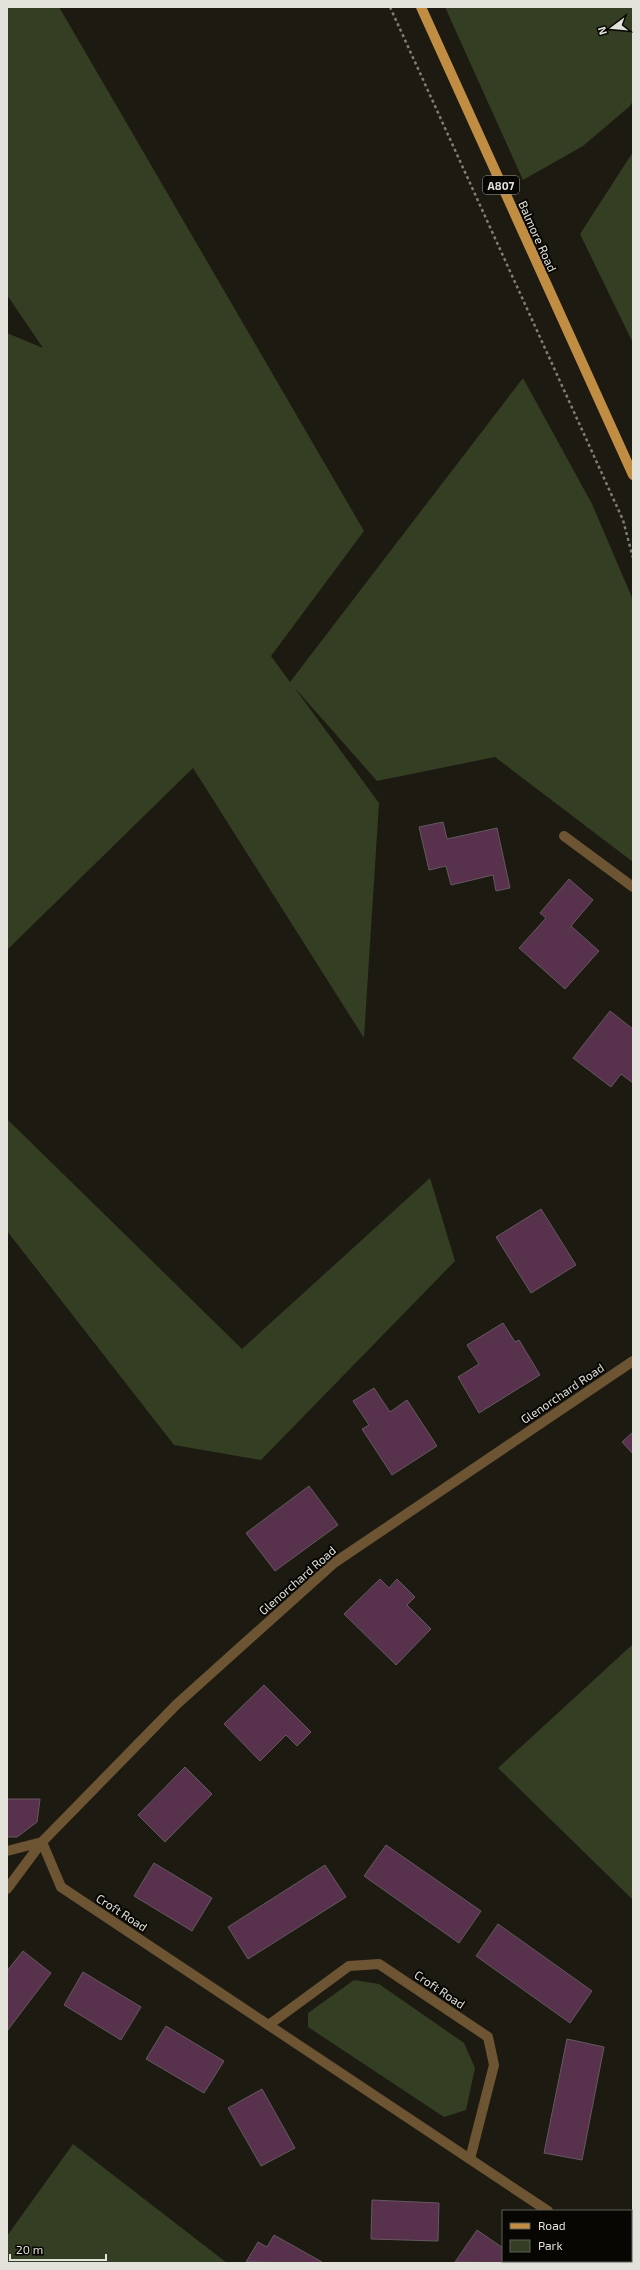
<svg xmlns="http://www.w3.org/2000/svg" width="640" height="2270" viewBox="0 0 640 2270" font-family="'Exo 2',sans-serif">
  <rect width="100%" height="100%" fill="#1d1b11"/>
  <g fill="#333e23">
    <path d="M7,7H59L364,531L271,656L290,682L523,378L592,504L633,600V862L495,757L377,781L294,687L379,803L364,1038L193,768L7,950V333L43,348L7,295Z"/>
    <path d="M445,7H633V101L630,106L583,146L523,180Z"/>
    <path d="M633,152V343L580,234Z"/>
    <path d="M7,1119L242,1349L430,1178L455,1261L261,1460L174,1445L7,1231Z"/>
    <path d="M633,1644V1900L498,1768Z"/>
    <path d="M354,1980L379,1984L464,2043L475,2068L466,2110L444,2117L308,2027V2013Z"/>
    <path d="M73,2144L227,2263H7V2236Z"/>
  </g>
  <g fill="#58314c" stroke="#645960">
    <path d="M443,822L447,839L497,828L510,888L496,891L493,875L451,885L446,866L429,870L419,827Z"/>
    <path d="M569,879L593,900L571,926L599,951L565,989L519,948L546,918L540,913Z"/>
    <path d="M610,1011L633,1029V1083L621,1074L611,1087L573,1058Z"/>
    <path d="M541,1209L576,1265L531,1293L496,1237Z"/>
    <path d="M503,1323L515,1342L519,1340L540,1375L479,1413L458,1377L479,1364L467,1345Z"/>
    <path d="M374,1388L390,1412L407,1400L437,1446L392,1475L362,1429L369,1425L353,1401Z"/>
    <path d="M633,1432V1454L622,1442Z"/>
    <path d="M309,1486L338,1525L275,1571L246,1533Z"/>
    <path d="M380,1579L389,1588L397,1579L415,1597L407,1605L431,1629L396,1665L344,1614Z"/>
    <path d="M264,1685L311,1732L297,1746L286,1735L260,1761L224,1724Z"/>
    <path d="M185,1767L212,1794L165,1842L138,1815Z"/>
    <path d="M7,1799H40L37,1822L17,1837H7Z"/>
    <path d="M386,1845L481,1911L459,1943L364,1876Z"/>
    <path d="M154,1863L212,1898L192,1931L134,1896Z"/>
    <path d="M325,1865L346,1897L248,1959L228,1927Z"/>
    <path d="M498,1924L592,1991L570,2023L476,1956Z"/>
    <path d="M23,1951L51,1973L7,2031V1971Z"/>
    <path d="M83,1972L141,2007L121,2040L64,2005Z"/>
    <path d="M166,2026L224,2061L204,2093L146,2059Z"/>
    <path d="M567,2039L604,2047L582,2160L544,2153Z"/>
    <path d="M262,2089L295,2148L261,2166L228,2108Z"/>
    <path d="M372,2200L439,2203L438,2241L371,2239Z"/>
    <path d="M477,2230L503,2248V2261H521L524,2263L455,2262Z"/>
    <path d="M274,2235L322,2262L321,2263L246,2262L258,2242L267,2247Z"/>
  </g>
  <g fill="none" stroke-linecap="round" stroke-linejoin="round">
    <path stroke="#7f7d75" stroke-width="2.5" stroke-dasharray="3 3" stroke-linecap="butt" d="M390,7L623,520L633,558"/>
    <path stroke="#6d5433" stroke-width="10" d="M564,836L633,887"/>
    <g stroke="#6d5433" stroke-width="10">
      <path d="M42,1842L61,1887L548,2211"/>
      <path d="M7,1851L42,1842L177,1704L334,1563L633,1361"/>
      <path d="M7,1889L42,1842"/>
      <path d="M270,2024L349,1966L379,1964L488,2037L494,2065L470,2159"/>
    </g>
    <path stroke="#c18d43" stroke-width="10" d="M421,7L633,475"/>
  </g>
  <g text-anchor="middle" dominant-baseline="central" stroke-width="4" stroke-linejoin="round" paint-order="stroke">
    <rect fill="#070603" stroke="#a09f9a" stroke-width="1" x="483" y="176" width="36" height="18" rx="3"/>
    <g font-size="11" font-weight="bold" fill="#e2e1da">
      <text x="501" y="185">A807</text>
    </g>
    <g font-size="12" fill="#e2e1da" stroke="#070603">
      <text transform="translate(538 236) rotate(66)">Balmore Road</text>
      <text transform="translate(562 1393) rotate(-34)">Glenorchard Road</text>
      <text transform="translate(297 1580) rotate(-41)">Glenorchard Road</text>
      <text transform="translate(122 1912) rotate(33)">Croft Road</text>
      <text transform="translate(440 1989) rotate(34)">Croft Road</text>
    </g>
  </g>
  <rect width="640" height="2270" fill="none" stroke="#e2e1da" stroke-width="16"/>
  <rect x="502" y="2210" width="130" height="52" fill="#070603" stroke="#5f5e59"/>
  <rect x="510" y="2223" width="20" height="6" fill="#c18d43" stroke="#5f5e59"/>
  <text x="538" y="2230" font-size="12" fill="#e2e1da">Road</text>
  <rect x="510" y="2240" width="20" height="12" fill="#333e23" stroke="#5f5e59"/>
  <text x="538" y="2250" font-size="12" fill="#e2e1da">Park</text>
  <g transform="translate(612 28) rotate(254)" stroke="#070603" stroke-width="3" paint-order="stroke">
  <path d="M0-3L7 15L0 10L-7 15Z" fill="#e2e1da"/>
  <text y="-6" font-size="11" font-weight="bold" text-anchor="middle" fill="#e2e1da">N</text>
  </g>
  <path d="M10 2254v6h96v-6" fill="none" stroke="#e2e1da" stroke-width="2"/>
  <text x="16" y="2254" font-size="12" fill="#e2e1da" stroke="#070603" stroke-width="3" paint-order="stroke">20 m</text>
</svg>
